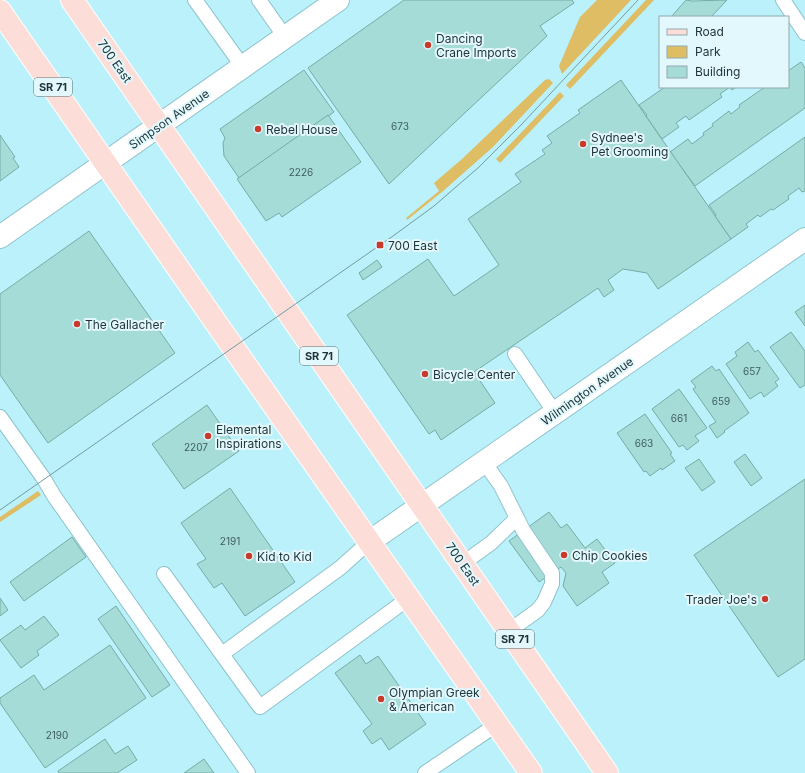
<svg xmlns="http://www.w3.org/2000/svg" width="805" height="773" viewBox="0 0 805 773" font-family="Inter,sans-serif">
  <rect width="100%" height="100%" fill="#bbf1fb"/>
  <g fill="#debd64">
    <path d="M597,0H631L562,74L559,66L580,17Z"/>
    <path d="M646,0H654L570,89L566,85Z"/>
    <path d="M549,79L553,83L493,147L442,192L407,220L406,218L439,191L434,183L462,159L545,80Z"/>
    <path d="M560,92L564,96L500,163L496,159Z"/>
    <path d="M38,491L41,495L0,522V517Z"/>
  </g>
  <g fill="#a5dcd7" stroke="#76aca7">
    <path d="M404,0H572L574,3L540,26L547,36L389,184L308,68Z"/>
    <path d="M686,0L692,1L727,0L711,17H671Z"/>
    <path d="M801,62L805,68V108L695,186L670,152L688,139L692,144L704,135L703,133L713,126L712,124L729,111L731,114L740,107L739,105L765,87H788V71Z"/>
    <path d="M304,70L334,112L239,178L224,156L223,143L225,138L220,129Z"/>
    <path d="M621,80L731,239L658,289L647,273L623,269L608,280L614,290L604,297L598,288L474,372L495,403L441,440L435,430L429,434L347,315L428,259L454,296L499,265L468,219L521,182L515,174L545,154L542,150L552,143L547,136L580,113L578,110Z"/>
    <path d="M665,87H736L732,90L730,87L720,94L722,97L689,120L686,116L676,123L679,127L662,139L646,116L647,115L639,105Z"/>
    <path d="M328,115L361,162L282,217L279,213L266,221L237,179Z"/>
    <path d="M0,135L15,157L13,158L19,167L0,181Z"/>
    <path d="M805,137V191L802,192L799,188L788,196L789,199L773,210L771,209L760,217L758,215L746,224L748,227L731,239L715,216L716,215L709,205Z"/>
    <path d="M89,231L175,353L48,443L0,375V294Z"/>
    <path d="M377,260L382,267L363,280L359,273Z"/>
    <path d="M805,305V326L795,312Z"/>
    <path d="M791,332L805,351V385L800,388L770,347Z"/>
    <path d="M748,342L755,352L758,350L779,379L775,382L778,386L764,397L761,392L750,399L726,364L737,356L735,352Z"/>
    <path d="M712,366L716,371L719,369L749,413L724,431L725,432L717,438L709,426L716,422L693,389L696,387L691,381Z"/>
    <path d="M679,389L707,428L695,436L699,441L687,450L683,445L679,447L652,409Z"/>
    <path d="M207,405L239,451L184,489L152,444Z"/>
    <path d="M645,414L672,453L670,454L675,461L662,470L661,468L650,476L646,471L644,472L617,433Z"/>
    <path d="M745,454L762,478L751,486L734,462Z"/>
    <path d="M699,459L715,482L702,491L685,468Z"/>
    <path d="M805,479V659L778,677L694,555Z"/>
    <path d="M230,488L295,582L245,616L222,583L214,588L197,564L206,559L181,523Z"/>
    <path d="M549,512L561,528L567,524L585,548L597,539L615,563L602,572L609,583L577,606L563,586L566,573L561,567L539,582L509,541Z"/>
    <path d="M72,537L86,557L24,601L10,582Z"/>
    <path d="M0,598L8,610L0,616Z"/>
    <path d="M116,606L170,685L152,697L98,619Z"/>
    <path d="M44,616L59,635L37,651L39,655L21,668L0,640L21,625L25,630Z"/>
    <path d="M110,645L146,698L45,768L0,703V698L34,675L44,690Z"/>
    <path d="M360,655L366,664L378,656L426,724L389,750L381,738L372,744L363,731L372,724L335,673Z"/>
    <path d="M105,739L115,754L128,746L137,760L117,773H59L58,771Z"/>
    <path d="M204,759L214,773H184Z"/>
  </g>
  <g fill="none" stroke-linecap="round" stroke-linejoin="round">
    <defs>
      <g id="lane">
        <path d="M195,0L243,67"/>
        <path d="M259,0L285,37"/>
        <path d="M783,0L805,33"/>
        <path d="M515,354L555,413"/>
        <path d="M0,417L44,479L54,496L248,773"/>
        <path d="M484,462L501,486L523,530L552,573V584L544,602L538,610L509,631"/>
        <path d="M462,564L491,543L517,518"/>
        <path d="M164,574L260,707L409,598"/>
        <path d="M222,654L340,568L369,542"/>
        <path d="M425,773L496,725"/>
      </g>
      <g id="street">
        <path d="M0,237L338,0"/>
        <path d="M369,542L805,239"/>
      </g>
      <g id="primary">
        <path d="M72,0L607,773"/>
        <path d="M0,11L221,330L531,773"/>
      </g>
    </defs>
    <use href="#lane" stroke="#8ec3cd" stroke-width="16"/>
    <use href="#street" stroke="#8ec3cd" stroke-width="24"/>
    <use href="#primary" stroke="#fff" stroke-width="24"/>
    <use href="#lane" stroke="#fff" stroke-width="14"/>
    <use href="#street" stroke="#fff" stroke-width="22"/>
    <use href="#primary" stroke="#fdddd8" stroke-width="22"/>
    <path stroke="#739ba2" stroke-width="1" d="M0,510L393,236L434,206L479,167L521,125L638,0"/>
  </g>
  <g fill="#c83b2c" stroke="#e3f8fc" stroke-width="1.5">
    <circle cx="428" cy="45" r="4"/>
    <circle cx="258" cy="129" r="4"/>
    <circle cx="583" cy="144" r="4"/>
    <rect x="376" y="241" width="8" height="8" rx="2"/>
    <circle cx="77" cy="324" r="4"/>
    <circle cx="425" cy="374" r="4"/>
    <circle cx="208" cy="436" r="4"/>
    <circle cx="564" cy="555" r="4"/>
    <circle cx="249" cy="556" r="4"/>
    <circle cx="765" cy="599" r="4"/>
    <circle cx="381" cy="699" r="4"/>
  </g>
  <g text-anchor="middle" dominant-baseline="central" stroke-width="4" stroke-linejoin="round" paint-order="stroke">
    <g font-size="10" fill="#3f5d5f">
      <text x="400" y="126">673</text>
      <text x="301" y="172">2226</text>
      <text x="752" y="371">657</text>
      <text x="721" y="401">659</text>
      <text x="679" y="418">661</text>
      <text x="644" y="443">663</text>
      <text x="196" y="447">2207</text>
      <text x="230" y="541">2191</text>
      <text x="57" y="735">2190</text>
    </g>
    <g fill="#e3f8fc" stroke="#586e72" stroke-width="1">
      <rect x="34" y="78" width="38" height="18" rx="3"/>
      <rect x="300" y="347" width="38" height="18" rx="3"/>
      <rect x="496" y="630" width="38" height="18" rx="3"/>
    </g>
    <g font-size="11" font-weight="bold" fill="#1d3337">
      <text x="53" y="87">SR 71</text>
      <text x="319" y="356">SR 71</text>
      <text x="515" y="639">SR 71</text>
    </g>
    <g font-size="12" fill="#1d3337" stroke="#e3f8fc" text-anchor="start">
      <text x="436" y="38">Dancing<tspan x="436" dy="14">Crane Imports</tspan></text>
      <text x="266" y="129">Rebel House</text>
      <text x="591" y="137">Sydnee's<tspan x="591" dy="14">Pet Grooming</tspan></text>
      <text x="388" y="245">700 East</text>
      <text x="85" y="324">The Gallacher</text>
      <text x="433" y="374">Bicycle Center</text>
      <text x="216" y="429">Elemental<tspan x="216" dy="14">Inspirations</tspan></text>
      <text x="572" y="555">Chip Cookies</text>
      <text x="257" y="556">Kid to Kid</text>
      <text x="757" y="599" text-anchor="end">Trader Joe's</text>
      <text x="389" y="692">Olympian Greek<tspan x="389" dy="14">&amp; American</tspan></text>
    </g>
    <g font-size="12" fill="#1d3337" stroke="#e3f8fc">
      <text transform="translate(115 61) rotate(55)">700 East</text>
      <text transform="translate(169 119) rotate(-35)">Simpson Avenue</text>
      <text transform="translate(587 391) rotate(-35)">Wilmington Avenue</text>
      <text transform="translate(463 564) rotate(55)">700 East</text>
    </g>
  </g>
  <rect x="659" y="16" width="130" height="72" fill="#e3f8fc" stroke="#94a9ad"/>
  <rect x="667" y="29" width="20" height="6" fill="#fdddd8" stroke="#94a9ad"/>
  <text x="695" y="36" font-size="12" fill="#1d3337">Road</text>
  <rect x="667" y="46" width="20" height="12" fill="#debd64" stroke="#94a9ad"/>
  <text x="695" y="56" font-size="12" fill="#1d3337">Park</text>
  <rect x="667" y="66" width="20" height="12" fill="#a5dcd7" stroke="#94a9ad"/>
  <text x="695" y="76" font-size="12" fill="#1d3337">Building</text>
</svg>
